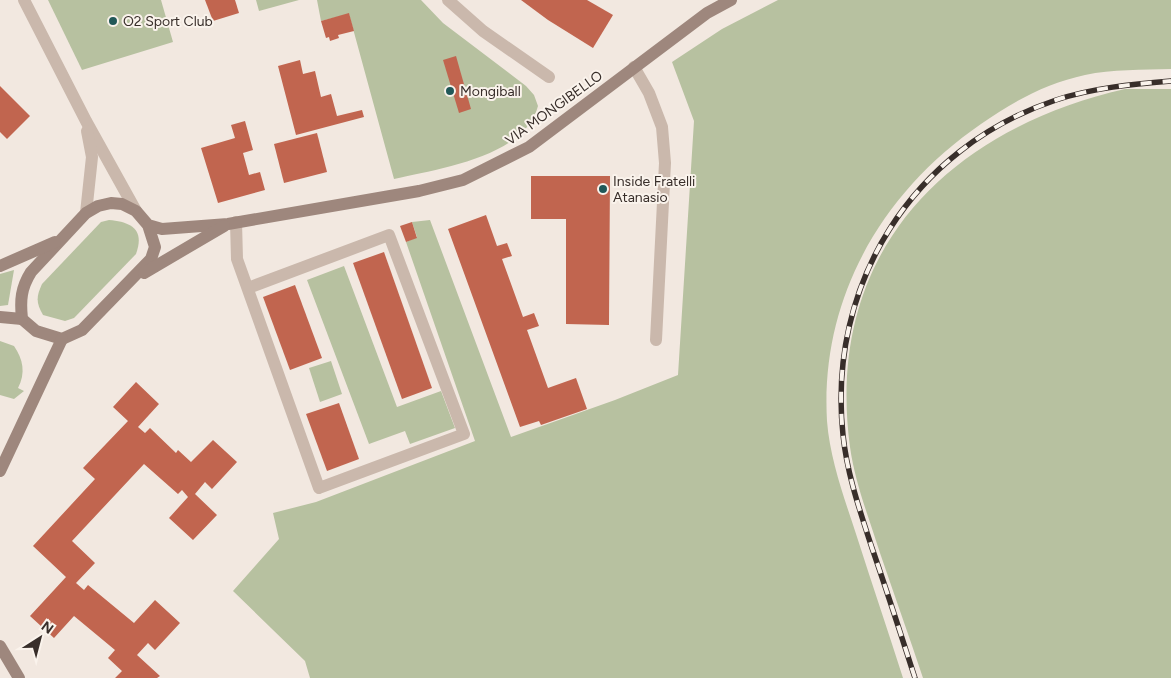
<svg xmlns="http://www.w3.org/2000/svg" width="1171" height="678" viewBox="0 0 1171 678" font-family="Figtree,sans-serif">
  <rect width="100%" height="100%" fill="#f2e8e0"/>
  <g fill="#b7c1a0">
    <path d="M48,0H161L173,42L82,70Z"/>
    <path d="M256,0H299L259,11Z"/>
    <path d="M317,0H421L443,23L526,86L534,95L538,106C525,157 438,169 394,179L349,14L321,21Z"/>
    <path d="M778,0H1171V69C1143,70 1112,69 1085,75C1047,83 1012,102 981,124C882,192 820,298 827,421C830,460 845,500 857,537C872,584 888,631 903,678H310L305,661L233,591L279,539L273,513L316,502L475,441L406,242L417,237L412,222L430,220L511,437L615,400L678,375L694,121L672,62L722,29Z"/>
    <path d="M1125,89H1171V678H923C909,636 894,594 880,553C869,518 855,483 850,447C824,253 946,130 1125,89Z"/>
    <path d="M109,220C131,222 145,229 136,254L74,318L65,321L43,315C36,303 36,297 42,284L101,222Z"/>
    <path d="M344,266L397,407L441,391L455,428L410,444L405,431L369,444L307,280Z"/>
    <path d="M14,270L8,305L0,306V274Z"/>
    <path d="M0,341L14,346C23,359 26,373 18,388L24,391L14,399L0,395Z"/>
    <path d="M331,361L342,394L320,402L309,368Z"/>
  </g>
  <g fill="#c1654f">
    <path d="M205,0H235L239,13L213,21Z"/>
    <path d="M521,0H587L613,15L593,48L548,20Z"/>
    <path d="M349,13L354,31L338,35L339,38L330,41L329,37L326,38L321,21Z"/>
    <path d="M456,56L471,109L459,113L443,60Z"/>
    <path d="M300,60L303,74L315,71L321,97L331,94L337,116L362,110L364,117L296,135L278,66Z"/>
    <path d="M0,86L30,116L7,139L0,132Z"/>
    <path d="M245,121L253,150L243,153L249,175L260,172L265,190L218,203L201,148L235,138L231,125Z"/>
    <path d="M317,133L327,172L284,183L274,144Z"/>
    <path d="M531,176H610L609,325L566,324V219H531Z"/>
    <path d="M486,215L497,246L507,243L512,256L502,259L523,317L534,313L539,326L527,330L548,388L576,378L587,409L541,425L539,421L520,427L448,229Z"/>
    <path d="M412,222L417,238L406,242L400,226Z"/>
    <path d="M384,252L432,388L402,399L353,263Z"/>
    <path d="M295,285L322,358L290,370L263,297Z"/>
    <path d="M136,382L159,404L138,427L145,433L150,428L176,453L178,450L191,462L213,440L237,462L212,489L205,482L195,494L217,515L193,540L169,518L188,497L182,490L178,494L144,464L72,541L95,563L76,583L84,590L88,585L134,623L155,600L180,623L155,650L148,643L137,655L160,676L157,678H115L122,671L108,658L115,650L74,616L54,638L30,616L66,577L33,546L95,479L83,468L128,421L113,407Z"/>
    <path d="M339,403L359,459L327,471L306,414Z"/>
  </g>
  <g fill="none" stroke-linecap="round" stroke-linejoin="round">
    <g stroke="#cab8ac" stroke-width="12">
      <path d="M24,0L86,121L136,211"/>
      <path d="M448,0L483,31L549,77"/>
      <path d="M634,67L649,93L662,127L665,163L656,340"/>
      <path d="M86,213L92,157L87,131"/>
      <path d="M236,222L237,259L319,488L464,434L389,235L248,288"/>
    </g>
    <g stroke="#9e877d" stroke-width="12">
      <path d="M148,225L155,247L151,259L82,330L62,339L36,331L22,319C20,300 21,288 31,272L86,213L98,206L111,203L122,204L136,211L148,225L162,229L228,224L419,191L463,180L529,147L707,13L731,0"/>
      <path d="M0,266L55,242"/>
      <path d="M144,273L224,226"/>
      <path d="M0,317L22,319"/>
      <path d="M0,471L62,339"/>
      <path d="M0,646L19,678"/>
    </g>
    <defs>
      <path id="rail" d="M915,678C901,635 887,591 872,548C860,511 847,474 843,435C827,285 912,148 1056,100C1092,88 1133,84 1171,81"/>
    </defs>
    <use href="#rail" stroke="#382e2a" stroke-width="5.5"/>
    <use href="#rail" stroke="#faf3ec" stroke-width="4" stroke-dasharray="11" stroke-linecap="butt"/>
  </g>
  <g fill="#215858" stroke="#faf3ec" stroke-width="2">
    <circle cx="113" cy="21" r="5"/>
    <circle cx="450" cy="91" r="5"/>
    <circle cx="603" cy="189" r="5"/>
  </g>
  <g text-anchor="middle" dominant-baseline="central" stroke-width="4" stroke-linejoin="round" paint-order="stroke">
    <g font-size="14" fill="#382e2a" stroke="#faf3ec" text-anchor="start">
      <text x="123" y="21">O2 Sport Club</text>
      <text x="460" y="91">Mongiball</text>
      <text x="613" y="181">Inside Fratelli<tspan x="613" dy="16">Atanasio</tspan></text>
    </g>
    <g font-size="14" fill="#382e2a" stroke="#faf3ec">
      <text transform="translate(554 108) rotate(-36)">VIA MONGIBELLO</text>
    </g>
  </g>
  <g transform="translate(40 638) rotate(36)" stroke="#faf3ec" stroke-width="4" paint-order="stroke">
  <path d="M0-4L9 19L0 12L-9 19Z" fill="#382e2a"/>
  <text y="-8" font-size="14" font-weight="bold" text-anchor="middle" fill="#382e2a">N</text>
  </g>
</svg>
